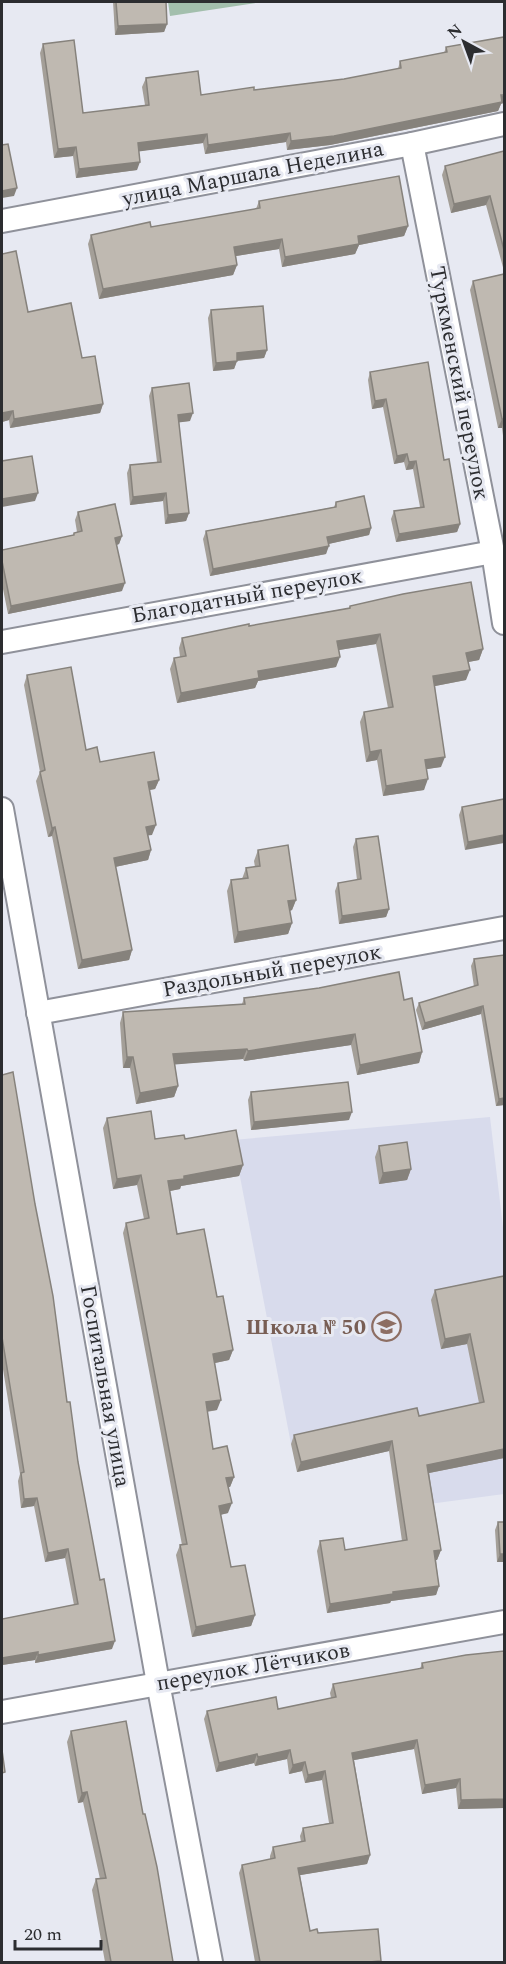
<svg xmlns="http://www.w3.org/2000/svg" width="506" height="1964" viewBox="0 0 506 1964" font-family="Spectral,serif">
  <rect width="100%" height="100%" fill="#e7e9f2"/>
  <path fill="#d8dbec" d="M490,1117L504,1236V1494L429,1504L420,1446L291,1444L233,1140Z"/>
  <path fill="#a3bfad" d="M168,2H262L170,16Z"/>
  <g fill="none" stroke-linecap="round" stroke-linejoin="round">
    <defs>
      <g id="minor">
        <path d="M412,144L493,552L504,623"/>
        <path d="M2,221L412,144L504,124"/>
        <path d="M2,642L493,552"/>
        <path d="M2,809L158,1683L211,1962"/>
        <path d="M38,1013L504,928"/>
        <path d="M2,1712L504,1622"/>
      </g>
    </defs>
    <use href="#minor" stroke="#8f919a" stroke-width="26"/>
    <use href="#minor" stroke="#fff" stroke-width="22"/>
  </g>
  <g fill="#a49f98">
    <path d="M113,2H166L167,24L164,32L115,35Z"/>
    <path d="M43,44L83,113L145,105L142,87L146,78L201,95L254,90L344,79L398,69L400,61L444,53L446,47L501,104L498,111L330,145L287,150L286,142L205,154L203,143L139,151L137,170L76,178L73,156L54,158L40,53Z"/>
    <path d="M504,151V271L486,205L451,213L442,175L445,166Z"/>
    <path d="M259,201L408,226L404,236L359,245L355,254L282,267L279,249L236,256L237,265L233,275L99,299L88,244L91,235L151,227L256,209Z"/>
    <path d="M2,254L28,312L82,358L103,404L100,413L10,428L9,420L2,422Z"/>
    <path d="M504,274V443L502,428H498L470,290L473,281Z"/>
    <path d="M211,310L267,350L264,358L237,361L234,369L213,371L208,318Z"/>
    <path d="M370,372L444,460L460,524L457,532L396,542L391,519L394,511L420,507L413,469L406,470L404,462L394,464L383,407L372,409L368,380Z"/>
    <path d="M152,388L190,421L179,422L189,513L186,521L165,524L163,501L130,505L127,473L130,465L157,462L149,396Z"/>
    <path d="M336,502L371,528L369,535L328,544L326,554L210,576L203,539L206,531L334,507Z"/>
    <path d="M78,512L122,536L119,544L117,545L122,591L8,614L2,584V550L73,535L74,533L77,532L75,520Z"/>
    <path d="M350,606L483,649L479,660L468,662L466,680L435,686L441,767L426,769L424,790L383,796L377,760L366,762L360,722L364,712L388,708L376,644L339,650L336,667L258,681L255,688L177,703L170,669L174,658L180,657L179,648L182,638L349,608Z"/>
    <path d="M27,675L86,750L100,762L159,780L155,789L149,790L152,835H148L151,850L148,860L115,867L132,950L129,960L78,969L52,836L48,837L36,781L40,772L24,685Z"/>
    <path d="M504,799L465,850L459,815L462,807Z"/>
    <path d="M356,839L389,909L386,917L339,924L335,891L338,883L357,880L353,847Z"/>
    <path d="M258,850L296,900L292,910L290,911L292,923L288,934L234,943L227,891L231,880L242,879L246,868L255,867L254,861Z"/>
    <path d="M504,955V1105L496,1106L481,1014L422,1030L416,1010L419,1003L474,987L471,966L474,959Z"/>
    <path d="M244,998L404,1000L422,1052L419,1063L357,1075L351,1045L244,1061L243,1059L175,1064L178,1086L174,1097L136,1104L130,1068H123L120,1023L123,1012L242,1004Z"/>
    <path d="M2,1075L67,1402L112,1649L35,1663V1660L2,1665V1619L74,1605L65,1558L45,1562L34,1506L21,1508L18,1481L20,1474L2,1363Z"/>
    <path d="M251,1092L349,1120L251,1130L248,1100Z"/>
    <path d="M107,1118L155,1139H185L243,1165L239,1176L181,1186L180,1189L170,1191L177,1234L217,1297L233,1350L229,1360L215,1363L217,1410L207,1412L213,1449L234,1477L230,1487H228V1513L220,1515L231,1567L255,1615L251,1626L192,1637L176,1555L180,1545H182L123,1233L126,1223L144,1219L137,1185L113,1189L103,1128Z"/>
    <path d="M379,1146L411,1169L407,1180L379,1184L375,1157Z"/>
    <path d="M504,1276V1458L429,1473L441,1550L437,1560H436L439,1586L436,1595L391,1601L390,1603L327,1613L317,1551L320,1541L345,1550L402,1541L389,1451L297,1472L291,1444L294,1435L419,1416L479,1403L467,1344L441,1349L431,1300L435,1290Z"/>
    <path d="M498,1522L504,1562H497L495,1530Z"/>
    <path d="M504,1651V1808L458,1809L456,1788L422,1794L414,1749L354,1760L370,1855L367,1864L300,1875L310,1931L318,1933L381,1961L380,1962H255L239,1873L242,1865L270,1859V1856L273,1847L301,1842L300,1836L303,1828L329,1823L322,1780L305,1783L302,1771L289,1774L287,1759L255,1766L254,1763L216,1772L204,1719L207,1711L278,1709L331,1698L330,1693L333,1684L420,1669L422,1663Z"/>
    <path d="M71,1731L143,1814L173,1962H105L92,1890L96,1879H100L83,1802L78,1803L67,1742Z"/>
  </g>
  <g fill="#86827c">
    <path d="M167,24L164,32L115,35L118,26Z"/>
    <path d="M504,95V103L501,104L498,111L330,145L287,150L291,141Z"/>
    <path d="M290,133L286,142L205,154L208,145Z"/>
    <path d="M207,134L203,143L135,152L138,143Z"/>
    <path d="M76,147L73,156L54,158L58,149Z"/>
    <path d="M140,162L137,170L76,178L79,169Z"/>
    <path d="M17,188L14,196L2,198V191Z"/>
    <path d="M490,196L486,205L451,213L454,204Z"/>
    <path d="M408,226L404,236L359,245L355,254L282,267L285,257L358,236Z"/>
    <path d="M282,239L279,249L230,257L234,247Z"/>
    <path d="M237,265L233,275L99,299L103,289Z"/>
    <path d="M267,350L264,358L234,361L237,353Z"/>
    <path d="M237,361L234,369L213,371L216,363Z"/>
    <path d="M386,399L383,407L372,409L375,401Z"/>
    <path d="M103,404L100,413L10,428L14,419Z"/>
    <path d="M13,411L9,420L2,422V413Z"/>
    <path d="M193,413L190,421L175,423L178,415Z"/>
    <path d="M502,419H504L502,428H498Z"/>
    <path d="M407,454L404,462L394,464L397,456Z"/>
    <path d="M416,461L413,469L406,470L409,462Z"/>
    <path d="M38,493L35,501L2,507V499Z"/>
    <path d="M166,493L163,501L130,505L133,497Z"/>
    <path d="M189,513L186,521L165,524L168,515Z"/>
    <path d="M460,524L457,532L396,542L399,534Z"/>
    <path d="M371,528L369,535L324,545L327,537Z"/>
    <path d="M122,536L119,544L112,546L115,538Z"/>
    <path d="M329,546L326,554L210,576L213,569Z"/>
    <path d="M125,583L122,591L8,614L11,606Z"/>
    <path d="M380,634L376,644L333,651L337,641Z"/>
    <path d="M483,649L479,660L463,663L466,653Z"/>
    <path d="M340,657L336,667L258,681L255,688L177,703L181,693L258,671Z"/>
    <path d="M470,670L466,680L430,687L433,676Z"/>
    <path d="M381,750L377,760L366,762L370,752Z"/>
    <path d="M445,757L441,767L421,770L425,760Z"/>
    <path d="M428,779L424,790L383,796L386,786Z"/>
    <path d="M159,780L155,789L144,791L148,782Z"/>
    <path d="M156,825L152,835L143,836L146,827Z"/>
    <path d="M55,827L52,836L48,837L52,828Z"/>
    <path d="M504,835V843L465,850L468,842Z"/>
    <path d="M151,850L148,860L110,868L114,858Z"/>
    <path d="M296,900L292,910L284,912L288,901Z"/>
    <path d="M389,909L386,917L339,924L342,916Z"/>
    <path d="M292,923L288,934L234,943L238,932Z"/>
    <path d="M132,950L129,960L78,969L82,960Z"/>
    <path d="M483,1006L481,1014L422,1030L425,1023Z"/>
    <path d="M355,1034L351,1045L244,1061L248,1051Z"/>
    <path d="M247,1049L243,1059L169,1065L173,1054Z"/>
    <path d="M422,1052L419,1063L357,1075L360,1065Z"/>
    <path d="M127,1057H133L130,1068H123Z"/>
    <path d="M178,1086L174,1097L136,1104L140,1093Z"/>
    <path d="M504,1098V1105L496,1106L499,1099Z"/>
    <path d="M352,1112L349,1120L251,1130L254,1122Z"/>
    <path d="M243,1165L239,1176L181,1186L180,1189L165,1192L168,1181L184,1176Z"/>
    <path d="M411,1169L407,1180L379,1184L383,1173Z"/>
    <path d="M141,1175L137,1185L113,1189L117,1179Z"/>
    <path d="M470,1334L467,1344L441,1349L445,1339Z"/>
    <path d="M233,1350L229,1360L210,1364L213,1354Z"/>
    <path d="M221,1400L217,1410L202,1412L206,1402Z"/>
    <path d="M392,1441L389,1451L297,1472L301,1462Z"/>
    <path d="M504,1449V1458L424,1474L427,1465Z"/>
    <path d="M234,1477L230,1487L223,1488L226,1478Z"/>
    <path d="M37,1498L34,1506L21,1508L24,1499Z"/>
    <path d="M232,1503L228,1513L215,1516L219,1506Z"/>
    <path d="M68,1549L65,1558L45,1562L48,1553Z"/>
    <path d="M441,1550L437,1560L431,1561L434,1551Z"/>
    <path d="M500,1554H504V1562H497Z"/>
    <path d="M439,1586L436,1595L391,1601L390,1603L327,1613L330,1604L393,1592Z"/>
    <path d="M255,1615L251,1626L192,1637L196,1627Z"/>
    <path d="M115,1641L112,1649L35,1663L38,1655Z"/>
    <path d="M38,1652L35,1660L2,1665V1658Z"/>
    <path d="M417,1740L414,1749L349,1761L352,1753Z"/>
    <path d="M290,1750L287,1759L255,1766L258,1757Z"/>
    <path d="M257,1754L254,1763L216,1772L219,1763Z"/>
    <path d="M305,1762L302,1771L289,1774L293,1765Z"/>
    <path d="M325,1771L322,1780L305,1783L308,1775Z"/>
    <path d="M460,1779L456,1788L422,1794L425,1785Z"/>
    <path d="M87,1792L83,1802L78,1803L82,1793Z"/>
    <path d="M504,1799V1808L458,1809L461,1800Z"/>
    <path d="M370,1855L367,1864L295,1876L298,1868Z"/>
  </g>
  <g fill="#bfb9b1" stroke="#86827c" stroke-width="1.5">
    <path d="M116,2H166L167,24L118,26Z"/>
    <path d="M504,37V95H501L502,102L334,136L291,141L290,133L208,145L207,134L138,143L140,162L79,169L76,147L58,149L43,44L74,40L83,113L149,105L146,78L198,71L201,95L254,87V90L344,79L401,68L400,61L447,52L446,47Z"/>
    <path d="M8,144L17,188L2,191V145Z"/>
    <path d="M504,151V250L490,196L454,204L445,166Z"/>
    <path d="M399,176L408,226L358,236L359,244L285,257L282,239L234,247L237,265L103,289L91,235L150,222L151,227L260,208L259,201Z"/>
    <path d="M16,251L28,312L71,303L82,358L95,356L103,404L14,419L13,411L2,413V254Z"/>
    <path d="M504,274V419H502L473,281Z"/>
    <path d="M263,306L267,350L237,353V361L216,363L211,310Z"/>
    <path d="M428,362L444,460L449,459L460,524L399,534L394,511L424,507L416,461L409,462L407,454L397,456L386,399L375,401L370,372Z"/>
    <path d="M189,383L193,413L178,415L189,513L168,515L166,493L133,497L130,465L161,462L152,388Z"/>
    <path d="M32,456L38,493L2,499V461Z"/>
    <path d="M364,496L371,528L327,537L329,546L213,569L206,531L336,507V502Z"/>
    <path d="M115,504L122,536L115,538L125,583L11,606L2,561V550L74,535V533L82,531L78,512Z"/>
    <path d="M471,582L483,649L466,653L470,670L433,676L445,757L425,760L428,779L386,786L381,750L370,752L364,712L393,707L380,634L337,641L340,657L258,671L259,678L181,693L174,658L186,656L182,638L249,624V626L350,608V606L403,594Z"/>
    <path d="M71,667L86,750L97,747L100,762L154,752L159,780L148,782L156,825L146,827L151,850L114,858L132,950L82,960L55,827L52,828L40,772L45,770L27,675Z"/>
    <path d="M504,799V835L468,842L462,807Z"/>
    <path d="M378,836L389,909L342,916L338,883L361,879L356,839Z"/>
    <path d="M288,845L296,900L288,901L292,923L238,932L231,880L248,878L246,868L260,866L258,850Z"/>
    <path d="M504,955V1098L499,1099L483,1006L425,1023L419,1003L478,985L474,959Z"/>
    <path d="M399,972L404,1000L412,998L422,1052L360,1065L355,1034L248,1051L247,1049L173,1054L178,1086L140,1093L133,1057H127L123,1012L245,1004L244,998L319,988Z"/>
    <path d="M13,1072L35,1204L53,1296L67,1402H70L78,1462L100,1580L104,1579L115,1641L38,1655V1652L2,1658V1619L78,1604L68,1549L48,1553L37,1498L24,1499L21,1473L24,1472L2,1337V1075Z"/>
    <path d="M348,1082L352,1112L254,1122L251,1092Z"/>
    <path d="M151,1111L155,1139L184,1135L185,1139L236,1130L243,1165L184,1176V1179L168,1181L177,1234L204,1229L217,1297L223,1296L233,1350L213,1354L221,1400L206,1402L213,1449L227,1446L234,1477L226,1478L232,1503L219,1506L231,1567L245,1565L255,1615L196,1627L180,1545L187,1544L126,1223L149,1218L141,1175L117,1179L107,1118Z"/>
    <path d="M407,1142L411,1169L383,1173L379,1146Z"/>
    <path d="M504,1276V1449L427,1465L441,1550L434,1551L439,1586L393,1592V1594L330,1604L320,1541L343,1538L345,1550L407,1540L392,1441L301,1462L294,1435L417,1408L419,1416L484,1402L470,1334L445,1339L435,1290Z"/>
    <path d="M498,1522H504V1554H500Z"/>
    <path d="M504,1651V1799L461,1800L460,1779L425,1785L417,1740L352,1753L370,1855L298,1868L310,1931L317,1929L318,1933L378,1929L381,1961L369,1962H260L242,1865L275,1858L273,1847L305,1841L303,1828L333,1823L325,1771L308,1775L305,1762L293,1765L290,1750L258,1757L257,1754L219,1763L207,1711L276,1697L278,1709L336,1697L333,1684L423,1668L422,1663L466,1655Z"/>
    <path d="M126,1721L143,1814H145L157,1867L173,1962H111L96,1879L106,1878L87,1792L82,1793L71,1731Z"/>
    <path d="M2,1750L5,1772L2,1773Z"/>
  </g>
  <defs>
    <symbol id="school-ring" viewBox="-11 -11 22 22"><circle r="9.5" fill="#e7e9f2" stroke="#8d6e63" stroke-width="1.5"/><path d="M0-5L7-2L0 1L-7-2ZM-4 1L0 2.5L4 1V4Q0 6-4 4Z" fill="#8d6e63"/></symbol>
  </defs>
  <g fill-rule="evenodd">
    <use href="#school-ring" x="370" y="1310" width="33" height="33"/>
  </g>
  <g text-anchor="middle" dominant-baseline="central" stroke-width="6" stroke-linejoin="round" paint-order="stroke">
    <g font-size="22" fill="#2c2d30" stroke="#e7e9f2">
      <text transform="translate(253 174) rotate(-11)">улица Маршала Неделина</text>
      <text transform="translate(459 383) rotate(79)">Туркменский переулок</text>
      <text transform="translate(247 596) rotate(-10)">Благодатный переулок</text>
      <text transform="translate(272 971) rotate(-10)">Раздольный переулок</text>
      <text transform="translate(105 1386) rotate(80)">Госпитальная улица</text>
      <text transform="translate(253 1667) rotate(-10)">переулок Лётчиков</text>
    </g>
    <g font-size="22" font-weight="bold" fill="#785e54" stroke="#e7e9f2" text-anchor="end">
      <text x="366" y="1327">Школа № 50</text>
    </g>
  </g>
  <rect width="506" height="1964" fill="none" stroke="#2c2d30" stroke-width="6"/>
  <g transform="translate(464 42) rotate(319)" stroke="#e7e9f2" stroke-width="4.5" paint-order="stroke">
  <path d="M0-4.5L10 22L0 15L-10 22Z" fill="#2c2d30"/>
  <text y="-9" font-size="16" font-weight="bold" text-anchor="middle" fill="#2c2d30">N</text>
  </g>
  <path d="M15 1940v9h86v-9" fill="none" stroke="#2c2d30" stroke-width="3"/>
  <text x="24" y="1940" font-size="18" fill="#2c2d30" stroke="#e7e9f2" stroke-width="4.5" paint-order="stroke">20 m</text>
</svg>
